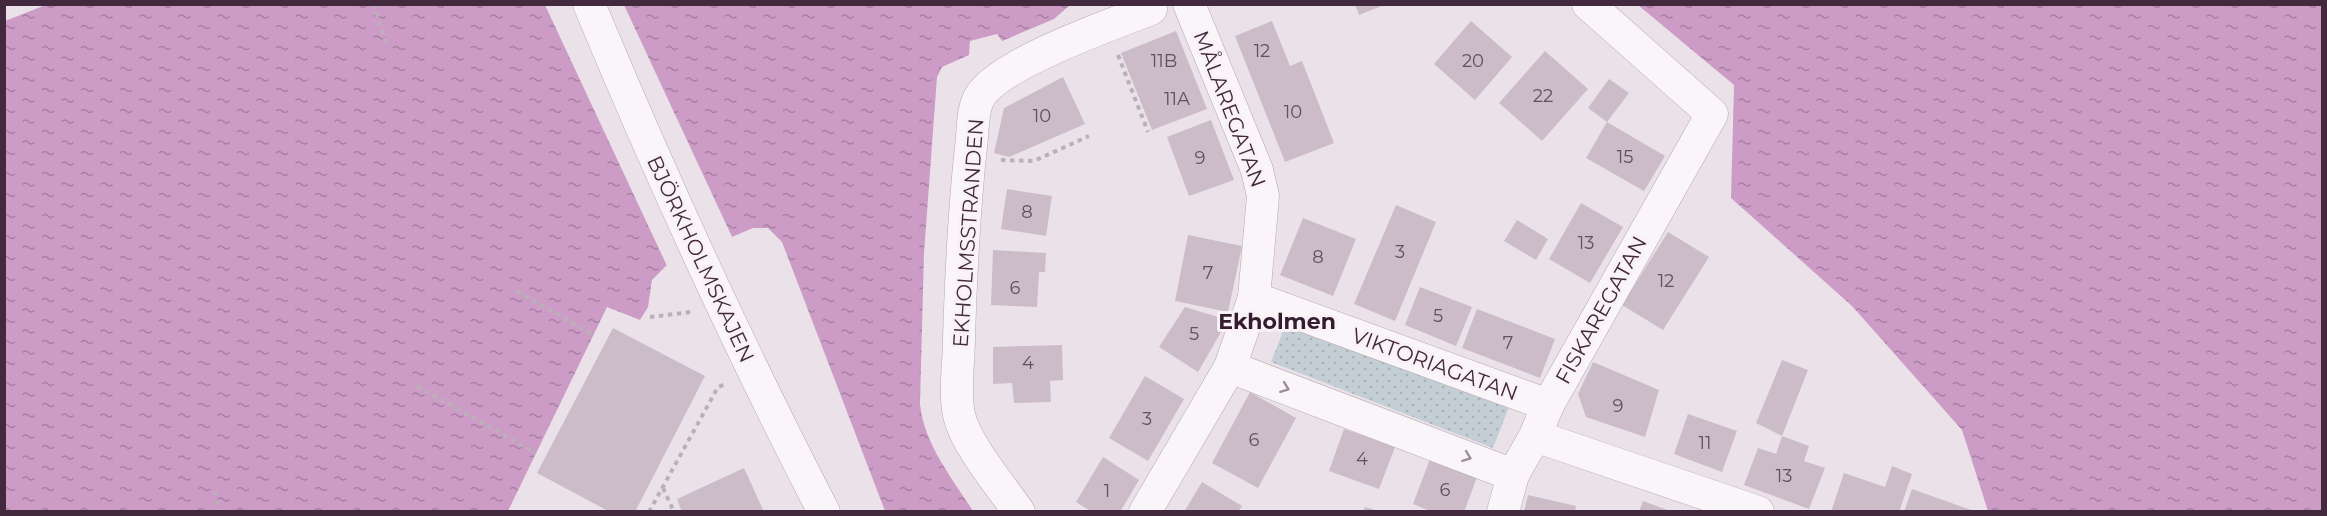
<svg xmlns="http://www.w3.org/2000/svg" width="2327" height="516" viewBox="0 0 2327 516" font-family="Montserrat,sans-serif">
  <defs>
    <pattern id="park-dots" width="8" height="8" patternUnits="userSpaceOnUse" patternTransform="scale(1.5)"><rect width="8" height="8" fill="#c3cfd5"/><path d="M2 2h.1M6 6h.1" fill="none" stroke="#a9b2b8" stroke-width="1.8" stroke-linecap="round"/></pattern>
    <pattern id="water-ripples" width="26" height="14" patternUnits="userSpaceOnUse" patternTransform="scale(1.5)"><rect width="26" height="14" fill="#cc9cc6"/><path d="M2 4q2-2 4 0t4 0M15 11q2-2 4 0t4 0" fill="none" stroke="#a77fa2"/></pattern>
  </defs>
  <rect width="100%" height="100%" fill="#ebe2e9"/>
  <path fill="url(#park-dots)" d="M1287,321L1509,407L1493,448L1271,362Z"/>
  <g fill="url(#water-ripples)">
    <path d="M48,4L1070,5L1054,19L1002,41L997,34L970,41L969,55L942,67L937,77L924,253L920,404C924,444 952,478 973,511H885L782,242L768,228H753L668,264L652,280L648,307L640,320L607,307L508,511L5,512V21Z"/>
    <path d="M1638,5H2322V511H1988L1962,430L1852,306L1731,198L1734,85Z"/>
  </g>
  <path fill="#ebe2e9" d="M545,5H624L733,239L668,268Z"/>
  <g fill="#cbbcc8">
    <path d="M1355,4H1384V5L1359,15Z"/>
    <path d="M1272,21L1290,66L1302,61L1334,143L1285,162L1235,36Z"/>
    <path d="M1471,21L1512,57L1475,100L1434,64Z"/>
    <path d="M1176,31L1207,109L1152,130L1121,53Z"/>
    <path d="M1545,51L1588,89L1542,141L1499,103Z"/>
    <path d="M1063,77L1085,124L1009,157L994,153L1004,108Z"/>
    <path d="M1609,79L1629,93L1607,122L1588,108Z"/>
    <path d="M1211,120L1234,180L1189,196L1167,137Z"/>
    <path d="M1607,122L1665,156L1644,191L1586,158Z"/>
    <path d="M1007,189L1052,196L1046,236L1001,229Z"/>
    <path d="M1581,203L1623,227L1590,283L1549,259Z"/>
    <path d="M1396,205L1436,222L1395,321L1354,304Z"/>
    <path d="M1303,218L1356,239L1333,296L1280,275Z"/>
    <path d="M1517,220L1548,239L1536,260L1504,241Z"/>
    <path d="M1668,232L1709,257L1663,330L1622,305Z"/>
    <path d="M1188,235L1242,246L1228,312L1175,301Z"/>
    <path d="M993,250L1046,253L1045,272H1039L1037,307L991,305Z"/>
    <path d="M1420,287L1472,307L1456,346L1405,325Z"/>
    <path d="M1185,307L1228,320L1198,372L1159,347Z"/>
    <path d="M1477,309L1555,339L1540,378L1462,348Z"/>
    <path d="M613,328L705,376L635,512H610L537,473Z"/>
    <path d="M1062,345L1063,380L1050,381L1051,402L1014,403L1012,383L993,384V347Z"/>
    <path d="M1782,360L1808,370L1782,436L1756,423Z"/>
    <path d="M1593,362L1659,390L1645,437L1586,417L1578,394Z"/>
    <path d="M1145,376L1184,399L1148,461L1109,438Z"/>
    <path d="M1250,392L1296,418L1258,488L1212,463Z"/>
    <path d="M1688,414L1737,431L1722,472L1674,454Z"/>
    <path d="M1344,429L1395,447L1379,489L1329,471Z"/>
    <path d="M1782,436L1809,446L1804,461L1825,468L1809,509L1744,485L1758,448L1776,454Z"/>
    <path d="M1103,457L1139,480L1120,512H1092L1076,502Z"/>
    <path d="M1430,459L1477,477L1464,512H1433L1413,504Z"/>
    <path d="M1892,466L1912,474L1899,512H1831L1844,473L1885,487Z"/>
    <path d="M744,468L764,512H682L677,499Z"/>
    <path d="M1202,482L1242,506L1238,512H1184Z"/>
    <path d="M1912,489L1974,511V512H1904Z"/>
    <path d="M1528,495L1576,506L1575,512H1524Z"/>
    <path d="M1643,501L1670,511V512H1639Z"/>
    <path d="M1365,507L1378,511V512H1363Z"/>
  </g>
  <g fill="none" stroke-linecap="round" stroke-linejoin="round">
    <defs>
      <g id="minor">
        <path d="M589,4C661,177 738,346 824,512"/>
        <path d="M1254,298L1548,405"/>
        <path d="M1230,367L1513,475"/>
        <path d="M1535,436L1758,512"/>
        <path d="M1019,512C1001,486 966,445 959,415C954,391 959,362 959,338C961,274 964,210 971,147C973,132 972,111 979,98C997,64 1113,24 1151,9"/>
        <path d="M1145,512L1230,367L1254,298L1263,196L1257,170L1189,4"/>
        <path d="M1503,512L1513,475L1535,436L1548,405L1712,114L1588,4"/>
      </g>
    </defs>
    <use href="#minor" stroke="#b5a7b2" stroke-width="33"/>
    <g stroke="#bbb0b8" stroke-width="4" stroke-dasharray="4.5 4.5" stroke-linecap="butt">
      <path d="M374,4L386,45"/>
      <path d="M1118,55L1148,132"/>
      <path d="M1001,160L1034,161L1089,136"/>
      <path d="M517,291L593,335"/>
      <path d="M650,317L691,312"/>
      <path d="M417,386L536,453"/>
      <path d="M663,488L674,512"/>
      <path d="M215,491L219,512"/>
      <path d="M649,512L718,387L726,384"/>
    </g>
    <use href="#minor" stroke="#f9f5f8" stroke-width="32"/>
  </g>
  <defs><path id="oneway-chevron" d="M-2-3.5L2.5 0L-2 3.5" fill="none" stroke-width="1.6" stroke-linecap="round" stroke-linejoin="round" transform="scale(1.5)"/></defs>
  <g stroke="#9e8f9a">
    <use href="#oneway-chevron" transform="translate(1285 388) rotate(21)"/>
    <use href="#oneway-chevron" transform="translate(1467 457) rotate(21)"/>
  </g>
  <g text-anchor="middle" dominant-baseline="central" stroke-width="6" stroke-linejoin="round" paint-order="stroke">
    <g font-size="18" fill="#654e60">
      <text x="1262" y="51">12</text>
      <text x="1164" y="61">11B</text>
      <text x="1473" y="61">20</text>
      <text x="1543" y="96">22</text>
      <text x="1177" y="99">11A</text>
      <text x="1293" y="112">10</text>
      <text x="1042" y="116">10</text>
      <text x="1625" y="157">15</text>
      <text x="1200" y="158">9</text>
      <text x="1027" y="212">8</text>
      <text x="1586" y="243">13</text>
      <text x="1400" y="252">3</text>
      <text x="1318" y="257">8</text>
      <text x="1208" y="273">7</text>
      <text x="1666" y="281">12</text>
      <text x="1015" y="288">6</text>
      <text x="1438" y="316">5</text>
      <text x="1194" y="334">5</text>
      <text x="1508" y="343">7</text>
      <text x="1028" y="363">4</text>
      <text x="1618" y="406">9</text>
      <text x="1147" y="419">3</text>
      <text x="1254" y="440">6</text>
      <text x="1705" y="443">11</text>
      <text x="1362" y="459">4</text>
      <text x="1784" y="476">13</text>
      <text x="1445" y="490">6</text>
      <text x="1107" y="491">1</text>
    </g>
    <g font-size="21" fill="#43293d" stroke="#f8f2f7">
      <text transform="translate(1230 109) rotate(69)">MÅLAREGATAN</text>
      <text transform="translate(968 233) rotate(-86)">EKHOLMSSTRANDEN</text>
      <text transform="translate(701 259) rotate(65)">BJÖRKHOLMSKAJEN</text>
      <text transform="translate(1601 310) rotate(-61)">FISKAREGATAN</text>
      <text transform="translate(1435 364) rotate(20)">VIKTORIAGATAN</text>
    </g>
    <g font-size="22" font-weight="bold" fill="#341b2e" stroke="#f8f2f7">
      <text x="1277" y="321">Ekholmen</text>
    </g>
  </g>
  <rect width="2327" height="516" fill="none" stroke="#43293d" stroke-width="12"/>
</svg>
